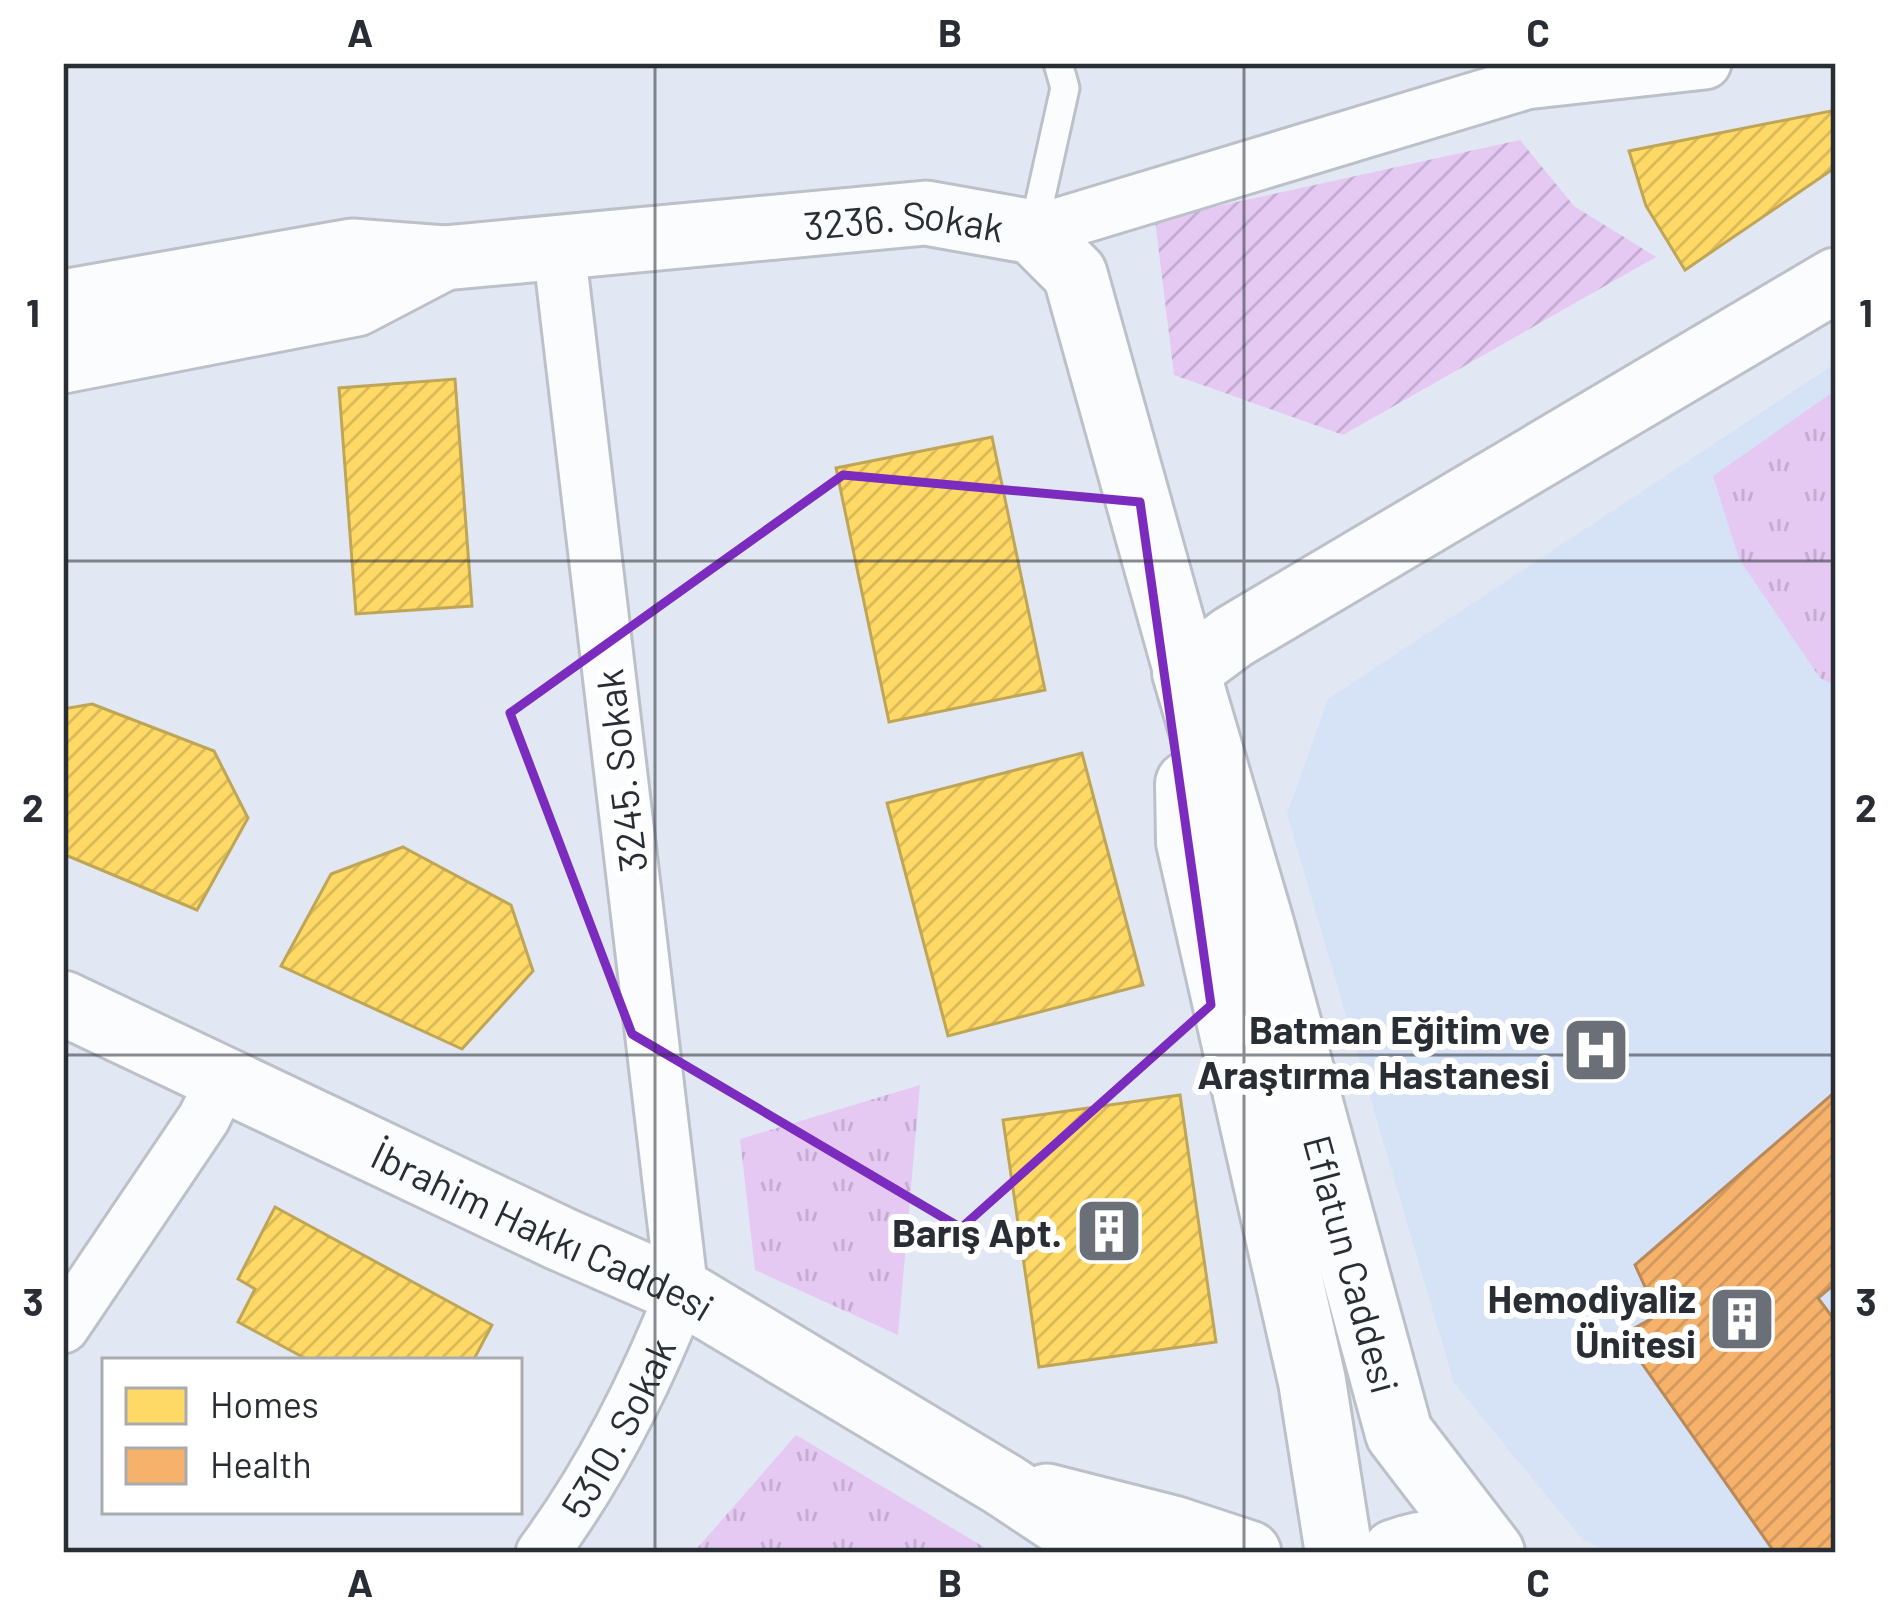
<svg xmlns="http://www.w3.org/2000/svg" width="1899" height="1616" viewBox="0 0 1899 1616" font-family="Barlow,sans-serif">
  <defs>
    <pattern id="grass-tufts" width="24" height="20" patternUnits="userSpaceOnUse" patternTransform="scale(3)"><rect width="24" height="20" fill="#e5c9f3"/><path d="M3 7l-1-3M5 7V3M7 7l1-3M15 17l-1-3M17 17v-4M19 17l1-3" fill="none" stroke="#c4add1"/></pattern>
    <pattern id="garden-furrows" width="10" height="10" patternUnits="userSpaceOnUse" patternTransform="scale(3)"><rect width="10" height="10" fill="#e5c9f3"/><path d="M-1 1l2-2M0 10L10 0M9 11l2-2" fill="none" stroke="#c4add1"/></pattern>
    <pattern id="homes-hatch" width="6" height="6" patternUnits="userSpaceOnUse" patternTransform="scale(3)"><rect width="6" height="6" fill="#ffd966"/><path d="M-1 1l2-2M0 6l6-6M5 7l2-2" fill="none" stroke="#dbbb59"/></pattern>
    <pattern id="health-hatch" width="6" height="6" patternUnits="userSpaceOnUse" patternTransform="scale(3)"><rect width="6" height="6" fill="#f6b26b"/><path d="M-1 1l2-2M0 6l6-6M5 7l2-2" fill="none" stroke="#d3995d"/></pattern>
  </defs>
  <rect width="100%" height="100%" fill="#e2e8f3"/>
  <path fill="#d6e2f5" d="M1836,363V1553H1610L1583,1540L1454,1383L1287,814L1328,699Z"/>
  <g fill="url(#grass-tufts)">
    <path d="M1836,390V686L1820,678L1739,559L1713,476Z"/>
    <path d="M920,1085L898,1335L755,1270L740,1139Z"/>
    <path d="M796,1435L994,1553H693Z"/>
  </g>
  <path fill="url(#garden-furrows)" d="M1520,140L1574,206L1656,257L1343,435L1174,375L1155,220Z"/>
  <g fill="url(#homes-hatch)" stroke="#bfa657" stroke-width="3">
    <path d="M1836,110V167L1685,270L1646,206L1629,151Z"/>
    <path d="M455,379L472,606L356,614L339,388Z"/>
    <path d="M992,437L1045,690L889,722L836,468Z"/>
    <path d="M92,704L214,751L248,818L197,910L63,854V709Z"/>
    <path d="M1082,753L1143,985L948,1036L887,803Z"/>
    <path d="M403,847L511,905L533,971L462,1049L281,966L331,874Z"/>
    <path d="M1180,1095L1216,1342L1039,1367L1003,1120Z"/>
    <path d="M275,1207L492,1325L473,1361H310L238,1322L255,1289L238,1279Z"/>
  </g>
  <path fill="url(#health-hatch)" stroke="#b88a5b" stroke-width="3" d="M1836,1091V1283L1818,1298L1836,1322V1553H1775L1622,1335L1658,1315L1635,1265Z"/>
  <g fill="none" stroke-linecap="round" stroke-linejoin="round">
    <defs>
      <path id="service" d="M1033,232L1065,88L1058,63"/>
      <g id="minor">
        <path d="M1033,232L1526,83L1705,63"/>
        <path d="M63,1327L204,1118L223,1079"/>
        <path id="s1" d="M542,1553C600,1475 646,1383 682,1292L559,250"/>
      </g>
      <g id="tertiary">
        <path id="s2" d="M444,258L926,213L1033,232L1075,274L1186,672L1233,637L1836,280"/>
        <path d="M63,302L352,251L444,258L356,304L63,361"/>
        <path id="s3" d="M63,1003L561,1239L682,1292L1004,1485L1106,1553"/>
        <path d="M1047,1496L1173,1528L1249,1553"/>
      </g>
      <g id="secondary">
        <path id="s4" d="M1186,672L1261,927L1399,1433L1491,1553"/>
        <path d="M1189,784L1190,842L1312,1381L1339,1553"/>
        <path d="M1395,1553C1425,1542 1451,1540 1480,1553"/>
      </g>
    </defs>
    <use href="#service" stroke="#bcc0c9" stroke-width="33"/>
    <use href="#minor" stroke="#bcc0c9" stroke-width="57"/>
    <use href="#tertiary" stroke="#bcc0c9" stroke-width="69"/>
    <use href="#secondary" stroke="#bcc0c9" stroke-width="72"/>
    <use href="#service" stroke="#fbfcfd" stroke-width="27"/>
    <use href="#minor" stroke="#fbfcfd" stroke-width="51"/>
    <use href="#tertiary" stroke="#fbfcfd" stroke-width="63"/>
    <use href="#secondary" stroke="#fbfcfd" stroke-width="66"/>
  </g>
  <path fill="none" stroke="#7b2cbf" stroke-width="9" stroke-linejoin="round" d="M843,475L1140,502L1211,1005L961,1228L632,1034L510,713Z"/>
  <path fill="none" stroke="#292e35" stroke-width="3" stroke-opacity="0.55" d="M655,63V1553M1244,63V1553M63,561H1836M63,1055H1836"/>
  <defs>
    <symbol id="hospital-square" viewBox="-11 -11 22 22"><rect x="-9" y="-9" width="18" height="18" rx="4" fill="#6a6f78" stroke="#fff"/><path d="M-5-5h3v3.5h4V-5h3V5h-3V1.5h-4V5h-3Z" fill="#fff"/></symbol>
    <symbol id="building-square" viewBox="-11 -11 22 22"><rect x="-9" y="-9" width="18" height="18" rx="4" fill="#6a6f78" stroke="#fff"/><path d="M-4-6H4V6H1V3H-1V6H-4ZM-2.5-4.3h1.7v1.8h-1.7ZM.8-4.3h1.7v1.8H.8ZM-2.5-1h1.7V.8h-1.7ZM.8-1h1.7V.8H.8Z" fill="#fff"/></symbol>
  </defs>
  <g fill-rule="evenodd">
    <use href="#hospital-square" x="1558" y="1012" width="76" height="76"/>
    <use href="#building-square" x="1071" y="1193" width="76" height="76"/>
    <use href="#building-square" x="1704" y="1281" width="76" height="76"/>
  </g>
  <g text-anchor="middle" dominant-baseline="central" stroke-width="12" stroke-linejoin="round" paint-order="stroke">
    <g font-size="39" fill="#292e35" stroke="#fff">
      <text stroke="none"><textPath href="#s2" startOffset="462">3236. Sokak</textPath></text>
      <text transform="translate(620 771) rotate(-97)">3245. Sokak</text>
      <text stroke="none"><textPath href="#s3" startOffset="531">İbrahim Hakkı Caddesi</textPath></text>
      <text stroke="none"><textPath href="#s4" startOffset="615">Eflatun Caddesi</textPath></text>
      <text stroke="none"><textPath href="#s1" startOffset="147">5310. Sokak</textPath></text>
    </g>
    <g font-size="39" font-weight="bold" fill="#292e35" stroke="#fff" text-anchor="end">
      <text x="1550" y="1028">Batman Eğitim ve<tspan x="1550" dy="45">Araştırma Hastanesi</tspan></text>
      <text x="1062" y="1231">Barış Apt.</text>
      <text x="1696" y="1297">Hemodiyaliz<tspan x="1696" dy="45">Ünitesi</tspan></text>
    </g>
  </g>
  <rect width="1899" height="1616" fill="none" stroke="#ffffff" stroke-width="132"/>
  <rect x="102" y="1358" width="420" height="156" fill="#ffffff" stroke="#a9abae" stroke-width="3"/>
  <rect x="126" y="1388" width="60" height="36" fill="#ffd966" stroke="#a9abae" stroke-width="3"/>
  <text x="210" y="1418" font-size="36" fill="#292e35">Homes</text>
  <rect x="126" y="1448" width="60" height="36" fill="#f6b26b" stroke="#a9abae" stroke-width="3"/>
  <text x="210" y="1478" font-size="36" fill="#292e35">Health</text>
  <rect x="66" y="66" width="1767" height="1484" fill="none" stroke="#292e35" stroke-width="4.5"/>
  <g font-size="39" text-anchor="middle" font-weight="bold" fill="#292e35">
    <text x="360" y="47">A</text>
    <text x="950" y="47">B</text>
    <text x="1538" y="47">C</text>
    <text x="33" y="327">1</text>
    <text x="1866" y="327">1</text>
    <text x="33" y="822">2</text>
    <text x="1866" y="822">2</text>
    <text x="33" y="1316">3</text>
    <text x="1866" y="1316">3</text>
    <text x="360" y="1597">A</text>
    <text x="950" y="1597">B</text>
    <text x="1538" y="1597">C</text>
  </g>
</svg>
